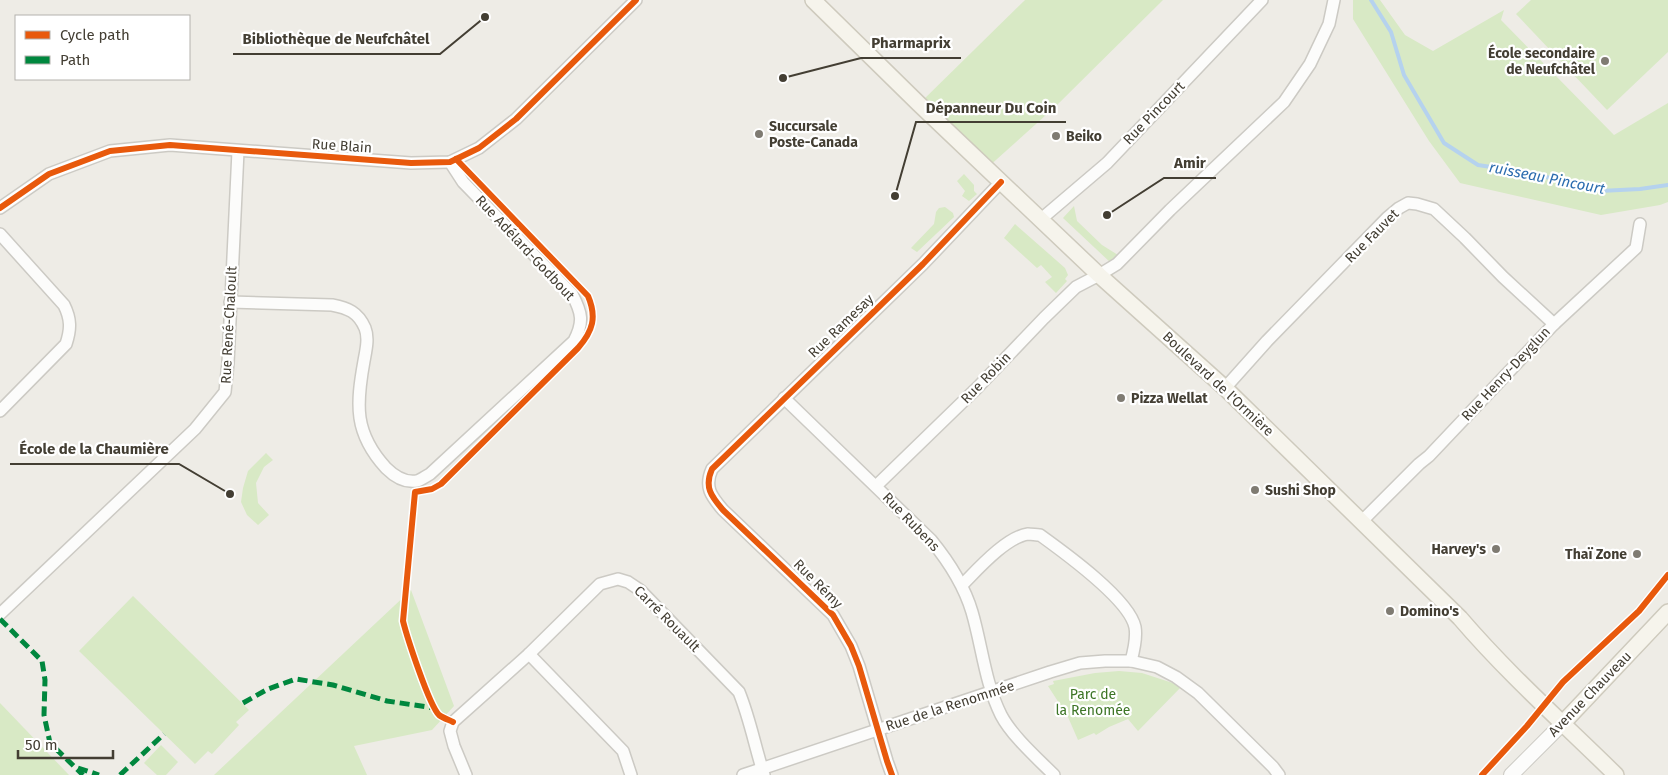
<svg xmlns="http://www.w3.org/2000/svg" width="1668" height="775" viewBox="0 0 1668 775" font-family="'Fira Sans',sans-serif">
  <rect width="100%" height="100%" fill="#eeece6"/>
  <g fill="#d8e9c5">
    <path d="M1025,0H1163L1056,106L987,168L919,104Z"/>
    <path d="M1353,0H1380L1405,35L1433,51L1504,10L1501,20L1614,135L1668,103V202L1660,205L1601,215L1460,183L1429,141L1353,19Z"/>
    <path d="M1531,0H1668V52L1607,110L1516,14Z"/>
    <path d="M964,174L974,185V191L977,194L969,201L962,196L965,191L957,181Z"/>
    <path d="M1074,206L1077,221L1102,245L1118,255L1111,263L1063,218Z"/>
    <path d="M945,207L953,213L954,217L917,252L911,248L934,224L936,212L939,208Z"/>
    <path d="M1015,224L1065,268L1068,275L1065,279L1067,281L1056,293L1045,282L1052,277L1041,265L1037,268L1004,238Z"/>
    <path d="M266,453L273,460L264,467L256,483L258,503L269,515L258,525L247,515L241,502L243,488L248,471Z"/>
    <path d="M411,590L454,706L432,730L354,746L367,775H214Z"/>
    <path d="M133,596L249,710L236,722L239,725L212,754L208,751L195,764L79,651Z"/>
    <path d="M1119,671L1142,673L1182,686L1138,731L1128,719L1109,727L1096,735L1094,733L1078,740L1068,717L1048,686L1054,684L1053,681L1095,673Z"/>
    <path d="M0,703L69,775H0Z"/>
    <path d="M161,745L178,762L166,775H157L144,763Z"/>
  </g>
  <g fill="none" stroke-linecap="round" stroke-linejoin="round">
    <path stroke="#b5d2ee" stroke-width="4" d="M1371,0L1391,32L1404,75L1444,143L1478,165L1531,173L1600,191L1640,189L1668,185"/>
    <defs>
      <g id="minor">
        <path d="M0,208L49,174L110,151L170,145L411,163L450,162L479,148L516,119L636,0"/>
        <path d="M1040,220L1107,163L1262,0"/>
        <path d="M0,234L64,305C71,319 71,329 66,344L0,411"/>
        <path d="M230,302L332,305C348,308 358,312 365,328C369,338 366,350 364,361C356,405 354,433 386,468C394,476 405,483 417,481C421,480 426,476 430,474L574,341C584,322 582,313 572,294L463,182L450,162"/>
        <path d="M1225,388L1267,341L1387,218L1399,208L1408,203L1417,204L1434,209L1465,238L1503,277L1554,324"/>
        <path d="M784,398L931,540C949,562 964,585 972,612C982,646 985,683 1001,715C1012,736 1037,758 1054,775"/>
        <path d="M876,486L978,387L1044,318L1076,287L1099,275L1117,264L1170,210L1284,102L1310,64L1329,24L1334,0"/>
        <path d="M1362,521L1419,464L1429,456L1554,324L1636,248L1640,224"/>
        <path d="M962,585C977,570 1006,537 1028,534C1032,534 1036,535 1040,535C1065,553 1129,599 1135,627C1137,638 1134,650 1131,661"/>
        <path d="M0,614L195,429L225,392L228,363L238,151"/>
        <path d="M529,654L623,751L631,775"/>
        <path d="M466,775L454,746L450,731L453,722L529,654L600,584L618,579L628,582L640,590L739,692C750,719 755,747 764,775"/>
        <path d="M743,775L1050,672L1080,663L1105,661H1131L1157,667L1176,677L1198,693L1273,767L1279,775"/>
        <path d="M892,775L887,761L859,666L851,646L833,615L723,510C711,496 704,487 712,469L923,264L1001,182"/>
      </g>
      <path id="tertiary" d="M1511,775L1562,724"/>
      <g id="secondary">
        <path d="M813,0L919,104L1099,275L1225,388L1460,618C1508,674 1563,723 1616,775"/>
        <path d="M1562,724L1668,612"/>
      </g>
    </defs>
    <use href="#minor" stroke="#cccac4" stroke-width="14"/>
    <use href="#tertiary" stroke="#cccac4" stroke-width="16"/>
    <use href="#secondary" stroke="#cecabd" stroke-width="18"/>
    <use href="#minor" stroke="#fcfcfb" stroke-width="11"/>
    <use href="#tertiary" stroke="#fcfcfb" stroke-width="14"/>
    <use href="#secondary" stroke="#f6f4ec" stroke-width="15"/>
    <g stroke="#00873e" stroke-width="5" stroke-dasharray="10 5" stroke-linecap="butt">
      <path d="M0,619L42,661L45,680L44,715L50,743L83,775"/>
      <path d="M243,703L268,689L296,679L333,685L387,701L434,708L435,710"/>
      <path d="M78,768L99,775"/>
      <path d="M120,775L164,734"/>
    </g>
    <defs>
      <g id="cycleway">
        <path d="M0,208L49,174L110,151L170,145L411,163L450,162L479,148L516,119L636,0"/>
        <path d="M453,722C449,720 443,718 439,715C429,705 407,637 403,621L415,492L432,489L441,484L578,348C593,331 597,317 588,296L456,159"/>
        <path d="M892,775L887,761L859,666L851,646L833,615L723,510C711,496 704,487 712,469L923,264L1001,182"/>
        <path d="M1482,775L1527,726L1563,682L1639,611L1668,575"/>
      </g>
    </defs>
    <use href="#cycleway" stroke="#fff" stroke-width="9"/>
    <use href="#cycleway" stroke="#e8590c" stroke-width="6"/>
  </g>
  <g fill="#7f7b72" stroke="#fff" stroke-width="2">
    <circle cx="1605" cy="61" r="5"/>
    <circle cx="759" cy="134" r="5"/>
    <circle cx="1056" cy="136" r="5"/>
    <circle cx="1121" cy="398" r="5"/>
    <circle cx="1255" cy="490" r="5"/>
    <circle cx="1496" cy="549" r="5"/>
    <circle cx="1637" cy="554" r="5"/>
    <circle cx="1390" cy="611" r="5"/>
  </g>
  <g text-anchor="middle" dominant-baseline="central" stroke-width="4.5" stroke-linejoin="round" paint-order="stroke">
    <g font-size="14" font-weight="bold" fill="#433e33" stroke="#fff" text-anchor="start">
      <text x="1595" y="53" text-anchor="end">École secondaire<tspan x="1595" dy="16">de Neufchâtel</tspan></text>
      <text x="769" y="126">Succursale<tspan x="769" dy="16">Poste-Canada</tspan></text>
      <text x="1066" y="136">Beiko</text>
      <text x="1131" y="398">Pizza Wellat</text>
      <text x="1265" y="490">Sushi Shop</text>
      <text x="1486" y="549" text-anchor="end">Harvey's</text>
      <text x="1627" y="554" text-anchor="end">Thaï Zone</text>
      <text x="1400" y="611">Domino's</text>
    </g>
    <g font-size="14" fill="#433e33" stroke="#fff">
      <text transform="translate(1154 113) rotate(-46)">Rue Pincourt</text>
      <text transform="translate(342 146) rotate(4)">Rue Blain</text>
      <text transform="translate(1372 236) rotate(-45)">Rue Fauvet</text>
      <text transform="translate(525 248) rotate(47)">Rue Adélard-Godbout</text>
      <text transform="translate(229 325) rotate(-87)">Rue René-Chaloult</text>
      <text transform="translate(841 326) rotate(-44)">Rue Ramesay</text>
      <text transform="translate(1506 374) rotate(-47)">Rue Henry-Deyglun</text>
      <text transform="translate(986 378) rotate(-46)">Rue Robin</text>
      <text transform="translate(1218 384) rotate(43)">Boulevard de l'Ormière</text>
      <text transform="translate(911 522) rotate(46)">Rue Rubens</text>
      <text transform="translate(818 584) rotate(45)">Rue Rémy</text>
      <text transform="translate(667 619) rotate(45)">Carré Rouault</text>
      <text transform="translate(1590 694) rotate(-46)">Avenue Chauveau</text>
      <text transform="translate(950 706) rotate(-18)">Rue de la Renommée</text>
    </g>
    <g font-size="14" fill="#3d7526" stroke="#fff">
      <text x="1093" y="694">Parc de<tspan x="1093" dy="16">la Renomée</tspan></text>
    </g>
    <g font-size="15" font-style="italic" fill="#2b6caf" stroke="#fff">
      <text transform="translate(1547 178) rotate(11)">ruisseau Pincourt</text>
    </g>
  </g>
  <path fill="none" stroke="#433e33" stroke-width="2" d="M485 17L440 54H233M783 78L861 58H961M895 196L916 122H1066M1107 215L1164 178H1216M230 494L179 464H10"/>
  <g fill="#433e33" stroke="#fff" stroke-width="2">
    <circle cx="485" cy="17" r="5"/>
    <circle cx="783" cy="78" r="5"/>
    <circle cx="895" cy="196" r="5"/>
    <circle cx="1107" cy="215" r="5"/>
    <circle cx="230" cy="494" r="5"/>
  </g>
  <g font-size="15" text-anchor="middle" font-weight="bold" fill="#433e33" stroke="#fff" stroke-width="4.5" stroke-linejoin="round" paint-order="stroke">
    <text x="336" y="44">Bibliothèque de Neufchâtel</text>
    <text x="911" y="48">Pharmaprix</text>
    <text x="991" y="113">Dépanneur Du Coin</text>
    <text x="1190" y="168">Amir</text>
    <text x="94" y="454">École de la Chaumière</text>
  </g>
  <rect x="15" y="15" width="175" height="65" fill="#ffffff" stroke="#b4b2ad"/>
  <rect x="25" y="31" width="25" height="8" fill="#e8590c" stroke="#b4b2ad"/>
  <text x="60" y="40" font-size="15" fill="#433e33">Cycle path</text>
  <rect x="25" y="56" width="25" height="8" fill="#00873e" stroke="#b4b2ad"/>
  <text x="60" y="65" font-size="15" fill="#433e33">Path</text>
  <path d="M18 750v8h95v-8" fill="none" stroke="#433e33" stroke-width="2.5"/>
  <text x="25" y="750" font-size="15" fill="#433e33" stroke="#ffffff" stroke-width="4" paint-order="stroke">50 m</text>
</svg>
